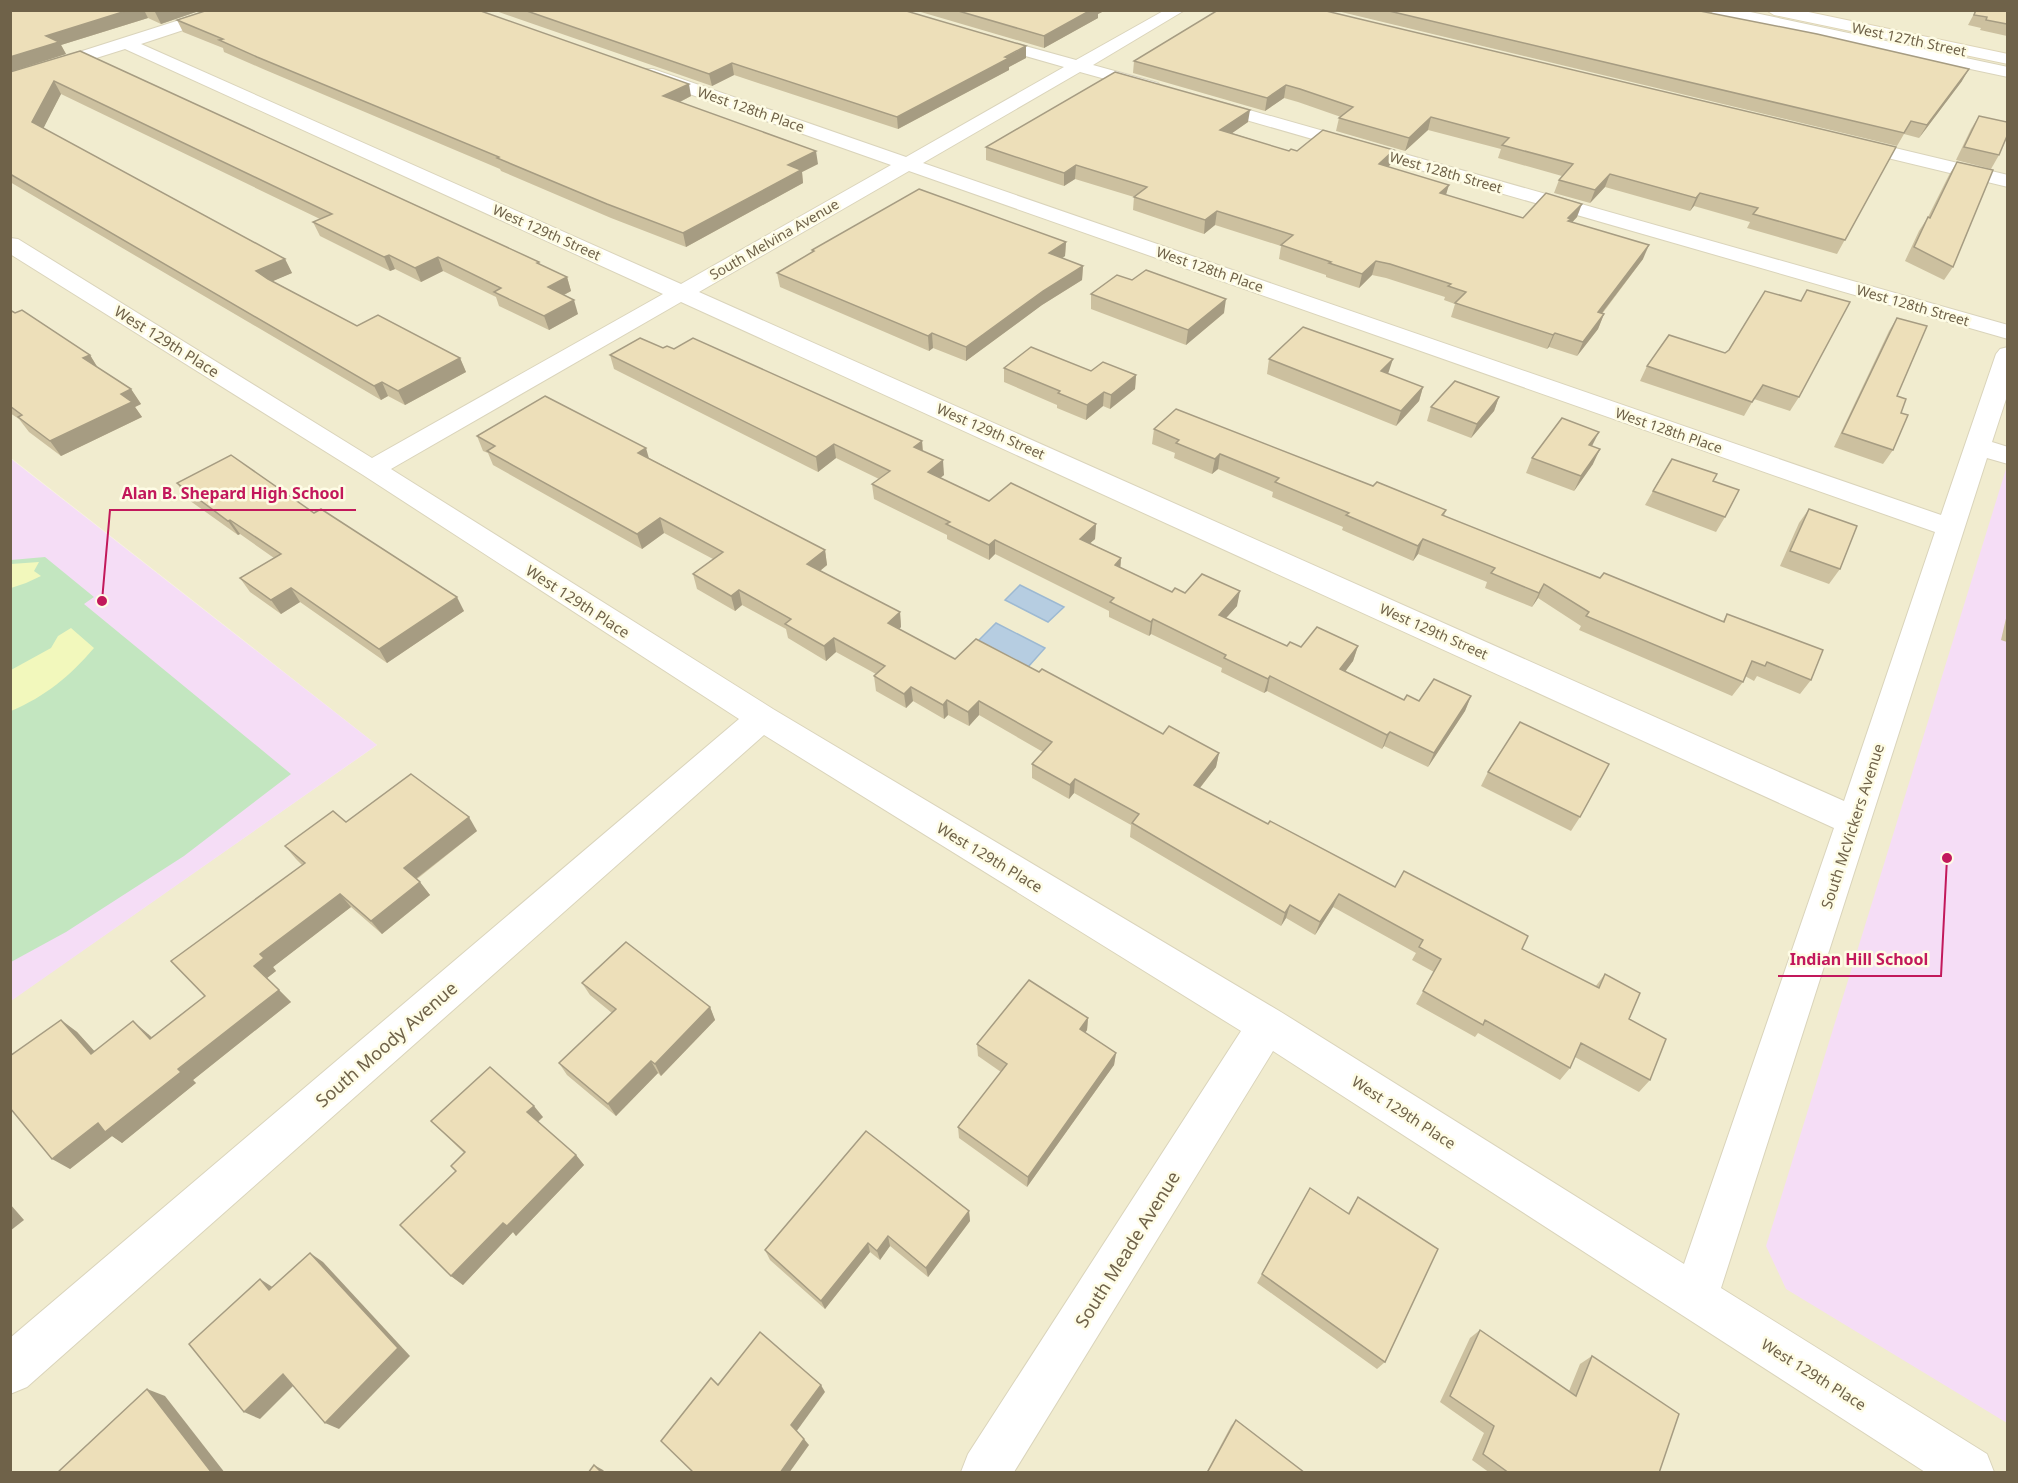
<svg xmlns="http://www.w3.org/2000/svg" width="2018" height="1483" viewBox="0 0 2018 1483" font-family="'Noto Sans',sans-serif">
  <rect width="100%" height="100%" fill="#faf8e0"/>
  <path fill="#f1eccf" d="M11,11H2007V1472H11L10,1001L377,745L11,458Z"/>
  <g fill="#f5ddf6">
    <path d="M10,458L377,745L11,1001H10Z"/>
    <path d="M2006,469H2008L2007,1423L1786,1289L1766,1246Z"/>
  </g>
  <path fill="#c3e6c0" d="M45,557L94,597L84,604L291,774L184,856L66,932L11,962V560Z"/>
  <g fill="#f2f8bc">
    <path d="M39,562L34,571L41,576L26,583L11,588V564Z"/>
    <path d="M71,628L94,648C69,677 46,696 11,711V670L51,648L58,636Z"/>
  </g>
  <g fill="#b6cde1" stroke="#9db9d2" stroke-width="1.5">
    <path d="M1020,585L1064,607L1048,622L1005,600Z"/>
    <path d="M996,623L1045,648L1028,667L978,641Z"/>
  </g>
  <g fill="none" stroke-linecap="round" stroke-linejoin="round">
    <defs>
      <g id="minor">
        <path d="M211,10H237L235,13L141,44L681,284L891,165L641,77L638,73L641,69H653L906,157L1064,67L976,42L974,39L976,36L982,34L1076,60L1165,10H1185L1093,65L1158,83L1161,87L1158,91L1152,92L1080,72L923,163L1941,515L1996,354L2000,349L2008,347V393L1992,442L2008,447V464L1987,458L1721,1288L1987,1454L1994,1472H1925L1273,1051L1014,1472H961L968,1454L1241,1031L764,735L27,1387L10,1394V1338L739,719L363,475L10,254V238L18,239L372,458L663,294L125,49L10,85V74ZM909,171L1935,532L1844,801L699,292ZM681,302L1834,828L1684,1264L1281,1012L773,709L391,469Z"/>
        <path d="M1708,10H1741L2008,67V77L1716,15Z"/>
        <path d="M1207,98L2008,325V339L1201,107L1198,103L1201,99Z"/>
        <path d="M1849,137L2008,175V187L1842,147L1840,143L1842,139Z"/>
      </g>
      <path id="secondary" d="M1766,10H1799L2008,54V64L1774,15Z"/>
    </defs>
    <use href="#minor" stroke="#dad4bb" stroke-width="2"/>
    <use href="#secondary" stroke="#dfd6b8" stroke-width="2"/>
    <use href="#minor" fill="#fff" fill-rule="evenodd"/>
    <use href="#secondary" fill="#fff" fill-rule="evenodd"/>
  </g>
  <g fill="#ccc09f">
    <path d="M10,10H202L161,24L148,18L61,45L66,54L10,72Z"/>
    <path d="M493,10H903L1026,58L1009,67V70L898,129L734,75L712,86Z"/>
    <path d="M914,10H1106L1098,14V18L1044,48Z"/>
    <path d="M1333,10H1695L1962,81L1919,138L1904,134L1897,146Z"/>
    <path d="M1976,10H2007V36L1980,30L1981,28L1968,25Z"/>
    <path d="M177,20L691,96L680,102L818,164L802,172L803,183L686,247L611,218L501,171L500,169L263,69L224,52L223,48L183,32Z"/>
    <path d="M80,51L539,262L540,265L567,277L571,291L564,295L578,314L549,330L499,306L496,297L443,271L421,282L395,269L390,271L320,236L313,222L320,219L61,94L43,128L285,259L292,273L272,281L357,326L460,358L466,372L405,405L388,396L381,400L10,182V72Z"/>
    <path d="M1134,61L1896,147L1837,254L1747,228L1750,222L1694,206L1690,211L1605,187L1590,203L1554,193L1559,180L1562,176L1498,158L1501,149L1428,130L1405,151L1336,131L1339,118L1341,117L1298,102L1284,98L1265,111L1133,73Z"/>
    <path d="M1979,116L1999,155L1991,169L1956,160L1971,129Z"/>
    <path d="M1248,122L1232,133L1289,151H1297L1391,164L1388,167L1446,195L1523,218L1577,217L1572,222L1643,259L1602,314H1604L1598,329L1577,356L1549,347L1547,349L1451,317L1455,304L1444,300L1445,297L1386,278L1372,275L1359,288L1326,277V275L1279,259L1281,246L1215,225L1204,234L1133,210L1134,197L1075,179L1064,186L986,160V147Z"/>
    <path d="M1957,162L1953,267L1944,280L1905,261L1919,231L1928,217L1949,175Z"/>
    <path d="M1066,242L1065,256L1062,258L1083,266L1082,280L1042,305L966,361L933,348L929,351L780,287L777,273L812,252V250Z"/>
    <path d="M1132,280L1224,313L1186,345L1091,309V294Z"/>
    <path d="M10,310L90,355L98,368L131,389L141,404L135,407L142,417L61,456L29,432L19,419L10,413Z"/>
    <path d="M1897,318V396L1901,413L1893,450L1883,464L1834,447L1889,331Z"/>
    <path d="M1669,335L1799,397L1790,411L1754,399L1744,416L1640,381L1647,366Z"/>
    <path d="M663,348L674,349L922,441L923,451L944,475L940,478L989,501L1096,524L1095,539L1090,543L1121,558L1120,567L1172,592L1185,593L1237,606L1226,618L1287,646L1301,647L1358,646L1353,661L1345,671L1404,700L1419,701L1471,696L1465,711L1428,767L1384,746L1382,749L1267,691L1264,693L1221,672L1222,668L1151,634L1149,636L1109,617V611L995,554L989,560L947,539V535L874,499L872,484L879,479L836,458L818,472L614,369L610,355Z"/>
    <path d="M1269,359L1423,387L1419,401L1396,426L1267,374Z"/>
    <path d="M1004,368L1091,371L1136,375L1135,389L1110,409L1103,406L1086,420L1057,408V405L1004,382Z"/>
    <path d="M1499,397L1494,411L1471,438L1427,421L1431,407Z"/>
    <path d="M1154,429L1373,486L1446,510L1444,516L1600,578L1723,621L1727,614L1811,680L1800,694L1757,676L1754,681L1745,676L1743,682L1732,696L1579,630L1581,626L1538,598L1532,607L1485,588L1487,582L1418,554L1413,561L1342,530L1343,527L1272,497L1273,492L1218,469L1212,474L1174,458L1175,453L1152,444Z"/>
    <path d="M477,436L649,458L825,550L827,565L820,571L900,612L901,627L899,629L955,659L1039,672L1163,734L1219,753L1216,767L1200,788L1268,824L1395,887L1522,949L1595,987L1605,974L1629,1019L1650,1080L1639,1092L1575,1057L1570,1068L1560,1080L1478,1033L1475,1037L1416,1004L1434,972L1412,960L1416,953L1333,907L1315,935L1286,918L1281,926L1130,837L1131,825L1074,793L1069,799L1032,778V764L1043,752L979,715L969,726L948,715L944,719L913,701L906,708L876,691L874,676L876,674L836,652L826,661L788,638L786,629L742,605L735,611L697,589L693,574L713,559L664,533L642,549L493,465L488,453L483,451Z"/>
    <path d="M1592,446L1593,464L1574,491L1526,473L1532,458Z"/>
    <path d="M1713,481L1725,517L1716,532L1645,505L1653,491Z"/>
    <path d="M177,483L314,513L464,611L387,663L300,602L281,614L250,592L240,578L274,558L240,534L238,535L186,498Z"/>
    <path d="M1809,509L1840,569L1829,584L1780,566L1799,523Z"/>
    <path d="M2007,614V642L2001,640Z"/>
    <path d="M1488,772L1580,817L1571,831L1481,786Z"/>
    <path d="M346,822L477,831L417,879L430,895L382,934L351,907L273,967L276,971L267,978L291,1002L193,1080L196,1083L122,1143L112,1136L70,1169L61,1020L77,1032L94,1051L148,1034L152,1037L205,996L302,865L296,859L285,846Z"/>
    <path d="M582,983L710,1007L715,1020L661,1076L658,1073L616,1116L567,1075L559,1063L612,1013L590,995Z"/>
    <path d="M1088,1018L1087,1030L1085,1033L1116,1053L1114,1065L1027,1187L959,1138L958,1127L1001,1072L978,1056L977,1044Z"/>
    <path d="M543,1117L538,1122L576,1155L584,1165L516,1236L513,1232L463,1285L451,1276L456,1171L464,1153L431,1121Z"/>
    <path d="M1310,1188L1348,1213L1358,1197L1385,1362L1377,1369L1257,1283Z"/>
    <path d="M969,1211L970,1221L928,1277L890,1246L880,1260L870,1252L825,1309L770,1260L765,1250Z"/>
    <path d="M1480,1330L1569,1391L1580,1364L1592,1356L1659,1473H1490L1472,1460L1484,1433L1440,1402L1470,1338Z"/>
    <path d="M1236,1420L1305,1473H1206L1231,1426Z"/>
  </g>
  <g fill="#a69c82">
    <path d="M129,10H144L148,18L61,45L66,54L10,72V57L46,36Z"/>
    <path d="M159,10H202L161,24L155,12Z"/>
    <path d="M1091,10H1106L1098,14V18L1044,48V36Z"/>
    <path d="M1026,46V58L1009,67V70L898,129L897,117Z"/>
    <path d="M732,63L734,75L712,86L709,74Z"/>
    <path d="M1969,69L1962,81L1919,138L1927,125Z"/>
    <path d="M54,81L61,94L40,135L32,122Z"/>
    <path d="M689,84L691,96L666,109L663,96Z"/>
    <path d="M1286,85L1284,98L1265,111L1267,98Z"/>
    <path d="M1250,110L1248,122L1218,143L1220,130Z"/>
    <path d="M1431,117L1428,130L1405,151L1409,138Z"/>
    <path d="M1394,150L1391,164L1376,177L1379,164Z"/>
    <path d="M816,151L818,164L802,172L803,183L686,247L683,233L788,165Z"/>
    <path d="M1076,165L1075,179L1064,186V173Z"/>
    <path d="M1610,174L1605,187L1590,203L1595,190Z"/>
    <path d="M1449,185L1445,198L1440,193Z"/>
    <path d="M1700,193L1694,206L1690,211L1696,198Z"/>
    <path d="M1582,204L1577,217L1567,228L1568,218Z"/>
    <path d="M1217,211L1215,225L1204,234L1205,220Z"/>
    <path d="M1066,242L1065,256L1049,267V253Z"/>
    <path d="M1649,245L1643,259L1592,326L1598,312Z"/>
    <path d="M389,255L395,269L390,271L384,257Z"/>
    <path d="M438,257L443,271L421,282L415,268Z"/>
    <path d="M285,259L292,273L264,285L256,271Z"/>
    <path d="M1376,261L1372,275L1359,288L1362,274Z"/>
    <path d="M1083,266L1082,280L1042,305L966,361V347L1043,291Z"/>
    <path d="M567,277L571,291L552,301L548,287Z"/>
    <path d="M1226,299L1224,313L1186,345L1188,330Z"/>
    <path d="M574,300L578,314L549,330L544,316Z"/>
    <path d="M1604,314L1598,329L1577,356L1583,342Z"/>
    <path d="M932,333L933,348L929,351L928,336Z"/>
    <path d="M1555,333L1549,347L1547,349L1553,335Z"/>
    <path d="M90,355L99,370L83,358Z"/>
    <path d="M460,358L466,372L405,405L398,391Z"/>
    <path d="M1393,359L1388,374L1381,371Z"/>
    <path d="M1136,375L1135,389L1110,409L1111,395Z"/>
    <path d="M382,382L388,396L381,400L374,386Z"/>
    <path d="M1423,387L1419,401L1396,426L1401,411Z"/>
    <path d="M131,389L141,404L135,407L142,417L61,456L50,441L121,394Z"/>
    <path d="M1104,392L1103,406L1086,420L1087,405Z"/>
    <path d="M1499,397L1494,411L1471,438L1477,424Z"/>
    <path d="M1599,432L1592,446L1589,445Z"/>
    <path d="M922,441L923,456L914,447Z"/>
    <path d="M834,444L836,458L818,472L816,457Z"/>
    <path d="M646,448L650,462L638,453Z"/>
    <path d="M1600,449L1593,464L1574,491L1581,476Z"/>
    <path d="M1220,454L1218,469L1212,474L1215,459Z"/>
    <path d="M943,460L944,475L929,487L928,472Z"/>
    <path d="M660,518L664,533L642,549L637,534Z"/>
    <path d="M230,520L240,534L238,535L228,521Z"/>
    <path d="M1096,524L1095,539L1079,553L1080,539Z"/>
    <path d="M1423,539L1418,554L1413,561L1418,546Z"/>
    <path d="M995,540V554L989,560V545Z"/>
    <path d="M825,550L827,565L810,579L807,564Z"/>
    <path d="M1121,558L1120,573L1115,565Z"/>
    <path d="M1544,584L1538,598L1532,607L1539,593Z"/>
    <path d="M291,588L300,602L281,614L271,600Z"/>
    <path d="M739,590L742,605L735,611L731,596Z"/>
    <path d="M1240,591L1237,606L1216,629L1219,615Z"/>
    <path d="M457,597L464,611L387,663L379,649Z"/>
    <path d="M900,612L901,627L890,638L888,623Z"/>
    <path d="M1153,619L1151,634L1149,636L1151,622Z"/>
    <path d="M834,638L836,652L826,661L824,646Z"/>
    <path d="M1358,646L1353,661L1336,684L1340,669Z"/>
    <path d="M1270,676L1267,691L1264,693L1268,679Z"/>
    <path d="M911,687L913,701L906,708L904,694Z"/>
    <path d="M1471,696L1465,711L1428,767L1434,753Z"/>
    <path d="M947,700L948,715L944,719L943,705Z"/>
    <path d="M979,701V715L969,726L968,712Z"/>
    <path d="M1390,732L1384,746L1382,749L1387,735Z"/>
    <path d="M1219,753L1216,767L1191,799L1194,785Z"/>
    <path d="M1075,779L1074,793L1069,799L1070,785Z"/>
    <path d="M469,817L477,831L413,881L404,868Z"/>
    <path d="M420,882L430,895L382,934L371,921Z"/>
    <path d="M340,894L351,907L273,967L276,971L267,978L254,966L260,954Z"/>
    <path d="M1339,894L1333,907L1315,935L1320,922Z"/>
    <path d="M1290,905L1286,918L1281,926L1285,913Z"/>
    <path d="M279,990L291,1002L193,1080L196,1083L122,1143L112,1136L70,1169L52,1159L98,1123L178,1069Z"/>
    <path d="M710,1007L715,1020L661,1076L655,1064Z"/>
    <path d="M1088,1018L1087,1030L1079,1041L1080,1029Z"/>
    <path d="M61,1020L77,1032L107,1065L91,1054Z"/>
    <path d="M133,1021L148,1034L165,1051L150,1039Z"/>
    <path d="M1116,1053L1114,1065L1027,1187L1028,1177Z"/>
    <path d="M651,1061L658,1073L616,1116L608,1104Z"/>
    <path d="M534,1106L543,1117L536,1123L527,1112Z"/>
    <path d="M576,1155L584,1165L516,1236L513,1232L463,1285L451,1276L503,1223Z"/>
    <path d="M10,1204L24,1220L10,1231Z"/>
    <path d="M969,1211L970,1221L928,1277L926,1268Z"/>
    <path d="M888,1236L890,1246L880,1260L877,1251Z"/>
    <path d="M868,1243L870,1252L825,1309L821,1301Z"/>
    <path d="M310,1253L323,1262L410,1356L339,1429L325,1423Z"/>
    <path d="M260,1279L274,1288L269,1290Z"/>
    <path d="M283,1374L298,1381L260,1419L244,1412Z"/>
    <path d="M821,1385L825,1392L796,1432L791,1425Z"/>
    <path d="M147,1389L165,1396L225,1473H212Z"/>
    <path d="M804,1439L809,1445L789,1473H780Z"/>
    <path d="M594,1465L603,1470L606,1473H602Z"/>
  </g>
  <g fill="#eddfb9" stroke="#a69c82" stroke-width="1.5">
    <path d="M10,10H129L46,36L59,42L10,57Z"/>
    <path d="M208,10H478L689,84L663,96L816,151L788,165L801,170L683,233L607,204L497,158L499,157L257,57L219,40L223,39L177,20Z"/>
    <path d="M524,10H903L1026,46L1005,57L1009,58L897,117L732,63L709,74Z"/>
    <path d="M955,10H1091L1044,36Z"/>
    <path d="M1218,10H1322L1896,147L1845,240L1753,214L1758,208L1700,193L1696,198L1610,174L1595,190L1559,180L1573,164L1502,145L1509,138L1431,117L1409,138L1339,118L1353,107L1300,89L1286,85L1267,98L1134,61Z"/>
    <path d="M1385,10H1695L1817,34L1969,69L1927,125L1911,121L1904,133Z"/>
    <path d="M1976,10H2007V24L1986,20L1987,17L1974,15Z"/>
    <path d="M80,51L539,262L537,263L567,277L548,287L574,300L544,316L494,292L501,288L438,257L415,268L389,255L384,257L313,222L332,214L54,81L32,122L285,259L256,271L268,279L357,326L378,315L460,358L398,391L382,382L374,386L10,174V72Z"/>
    <path d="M1115,72L1250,110L1220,130L1289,151L1291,149L1297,151L1323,130L1394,150L1379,164L1449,185L1440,193L1523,218L1546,193L1582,204L1568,218L1571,219L1568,221L1649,245L1598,312L1604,314L1583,342L1555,333L1553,335L1455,303L1466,292L1448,286L1451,284L1390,264L1376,261L1362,274L1329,263L1331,262L1281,245L1293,235L1217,211L1205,220L1134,197L1147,187L1076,165L1064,173L986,147Z"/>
    <path d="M1979,116L2007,122V136L1999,155L1964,147Z"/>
    <path d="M1957,162L1993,170L1953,267L1914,247L1928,217L1930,218Z"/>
    <path d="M919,189L1066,242L1049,253L1083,266L1043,291L966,347L932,333L928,336L777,273L814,251L812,250Z"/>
    <path d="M1146,270L1226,299L1188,330L1091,294L1117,275L1132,280Z"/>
    <path d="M1807,290L1850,302L1799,397L1763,385L1752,402L1647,366L1669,335L1725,353L1729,350L1765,291L1801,301Z"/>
    <path d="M10,310L15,313L22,310L90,355L83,358L131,389L121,394L132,402L50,441L18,417L22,415L10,406Z"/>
    <path d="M1897,318L1927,326L1897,396L1906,399L1901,413L1908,415L1893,450L1842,433Z"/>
    <path d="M1303,327L1393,359L1381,371L1423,387L1401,411L1269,359Z"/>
    <path d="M640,338L663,348L667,346L674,349L693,338L922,441L914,447L943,460L928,472L989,501L1011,483L1096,524L1080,539L1121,558L1115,565L1172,592L1175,588L1185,593L1202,574L1240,591L1219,615L1287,646L1290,642L1301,647L1317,627L1358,646L1340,669L1404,700L1407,695L1419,701L1434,679L1471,696L1434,753L1390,732L1387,735L1270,676L1268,679L1224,658L1226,655L1153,619L1151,622L1110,602L1114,598L995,540L989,545L946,524L950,522L872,484L890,471L834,444L816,457L610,355Z"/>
    <path d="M1031,347L1091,371L1103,362L1136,375L1111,395L1104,392L1087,405L1058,393L1060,391L1004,368Z"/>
    <path d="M1455,381L1499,397L1477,424L1431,407Z"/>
    <path d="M545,396L646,448L638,453L825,550L807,564L900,612L888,623L955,659L976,639L1039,672L1042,669L1163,734L1169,726L1219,753L1194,785L1268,824L1270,821L1395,887L1404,871L1528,936L1522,949L1599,988L1605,974L1640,993L1629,1019L1666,1039L1650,1080L1581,1043L1570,1068L1485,1020L1483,1025L1423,991L1441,959L1419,947L1423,940L1339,894L1320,922L1290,905L1285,913L1132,823L1139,814L1075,779L1070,785L1032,764L1052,742L979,701L968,712L947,700L943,705L911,687L904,694L874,676L885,666L834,638L824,646L785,624L791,619L739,590L731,596L693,574L723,552L660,518L637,534L487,451L495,446L477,436Z"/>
    <path d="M1176,409L1373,486L1377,482L1446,510L1442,515L1600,578L1604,573L1724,622L1727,614L1823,650L1811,680L1767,662L1765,666L1752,661L1743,682L1586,616L1589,612L1544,584L1539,593L1491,573L1495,568L1423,539L1418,546L1346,515L1349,513L1275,482L1279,478L1220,454L1215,459L1176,443L1179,440L1154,429Z"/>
    <path d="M1562,418L1599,432L1589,445L1600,449L1581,476L1532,458Z"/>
    <path d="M231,455L314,513L321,509L457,597L379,649L291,588L271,600L240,578L281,554L230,520L228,521L177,483Z"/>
    <path d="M1672,459L1717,474L1713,481L1739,490L1725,517L1653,491Z"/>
    <path d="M1809,509L1857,526L1840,569L1790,551Z"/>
    <path d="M1520,722L1609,764L1580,817L1488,772Z"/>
    <path d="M411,774L469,817L404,868L420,882L371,921L340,894L260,954L264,958L254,966L279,990L178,1069L181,1072L105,1132L98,1123L52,1159L10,1108V1056L61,1020L91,1054L133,1021L150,1039L205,996L171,961L305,863L285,846L333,811L346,822Z"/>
    <path d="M626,942L710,1007L655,1064L651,1061L608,1104L559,1063L616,1009L582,983Z"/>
    <path d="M1029,980L1088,1018L1080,1029L1116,1053L1028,1177L958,1127L1007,1064L977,1044Z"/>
    <path d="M490,1067L534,1106L527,1112L576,1155L507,1226L503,1223L451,1276L400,1225L456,1171L451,1166L465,1152L431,1121Z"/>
    <path d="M866,1131L969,1211L926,1268L888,1236L877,1251L868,1243L821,1301L765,1250Z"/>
    <path d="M1310,1188L1349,1214L1358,1197L1438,1249L1385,1362L1262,1274Z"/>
    <path d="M310,1253L398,1348L325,1423L283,1374L244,1412L189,1344L260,1279L269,1290Z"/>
    <path d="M1480,1330L1576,1396L1592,1356L1679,1414L1659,1473H1509L1483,1454L1494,1426L1450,1396Z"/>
    <path d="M760,1332L821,1385L791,1425L804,1439L780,1473H694L661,1441L711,1378L718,1385Z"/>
    <path d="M147,1389L212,1473H57Z"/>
    <path d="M1236,1420L1305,1473H1207Z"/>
    <path d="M594,1465L602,1473H588Z"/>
  </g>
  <g text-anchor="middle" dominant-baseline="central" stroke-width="5" stroke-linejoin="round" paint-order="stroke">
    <g font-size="14" fill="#6f6249" stroke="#fefce5">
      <text transform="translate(1909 39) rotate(12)">West 127th Street</text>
      <text transform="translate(751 109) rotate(19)">West 128th Place</text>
      <text transform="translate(1446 172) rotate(16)">West 128th Street</text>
      <text transform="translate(547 232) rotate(24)">West 129th Street</text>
      <text transform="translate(774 239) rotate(-30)">South Melvina Avenue</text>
      <text transform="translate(1210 269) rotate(19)">West 128th Place</text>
      <text transform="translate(1913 305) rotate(16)">West 128th Street</text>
      <text transform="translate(1669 430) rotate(19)">West 128th Place</text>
      <text transform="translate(991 431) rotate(24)">West 129th Street</text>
      <text transform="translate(1434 631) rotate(24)">West 129th Street</text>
    </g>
    <g font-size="15" fill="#6f6249" stroke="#fefce5">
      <text transform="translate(167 341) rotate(32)">West 129th Place</text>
      <text transform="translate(578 601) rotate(33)">West 129th Place</text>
      <text transform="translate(1852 826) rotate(-72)">South McVickers Avenue</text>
      <text transform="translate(990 857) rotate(31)">West 129th Place</text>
      <text transform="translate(1404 1112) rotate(33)">West 129th Place</text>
      <text transform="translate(1814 1374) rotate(32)">West 129th Place</text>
    </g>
    <g font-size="18" fill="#6f6249" stroke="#fefce5">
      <text transform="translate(386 1044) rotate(-41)">South Moody Avenue</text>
      <text transform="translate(1127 1249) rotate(-58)">South Meade Avenue</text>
    </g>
  </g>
  <path fill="none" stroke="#c2185b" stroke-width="2" d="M102 601L110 510H356M1947 858L1941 976H1778"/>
  <g fill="#c2185b" stroke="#fefce5" stroke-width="2">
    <circle cx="102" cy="601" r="6"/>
    <circle cx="1947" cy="858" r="6"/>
  </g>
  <g font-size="16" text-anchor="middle" font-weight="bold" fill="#c2185b" stroke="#fefce5" stroke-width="5" stroke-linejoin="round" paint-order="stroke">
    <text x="233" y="499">Alan B. Shepard High School</text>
    <text x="1859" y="965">Indian Hill School</text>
  </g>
  <rect width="2018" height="1483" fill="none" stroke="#6f6249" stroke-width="24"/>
</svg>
